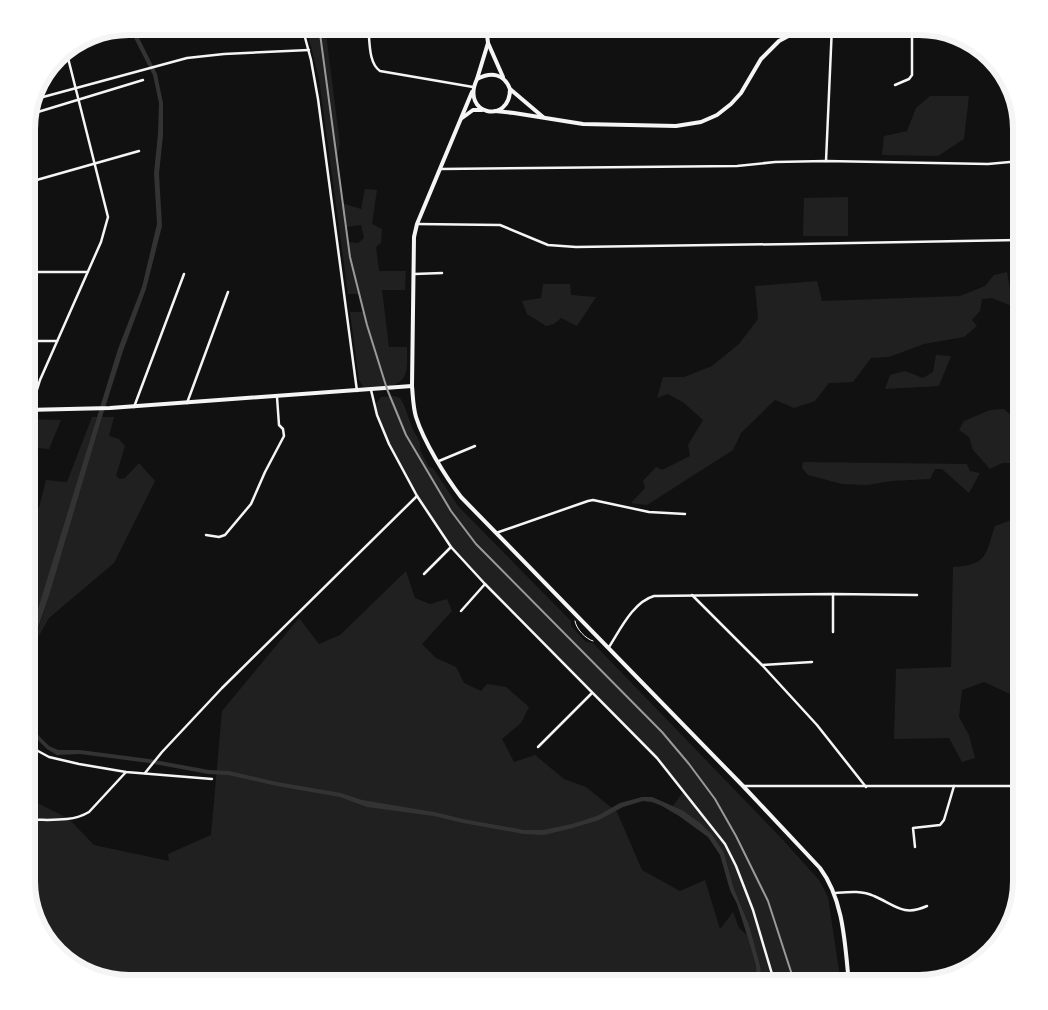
<svg xmlns="http://www.w3.org/2000/svg" width="1048" height="1010" viewBox="0 0 1048 1010" font-family="'IBM Plex Sans',sans-serif">
  <rect width="100%" height="100%" fill="#111"/>
  <g fill="#202020" fill-rule="evenodd">
    <path d="M306,26H325L340,144L336,160L342,203L361,209L365,189L377,190L372,224L382,229L381,243L376,247L379,271H406L405,290H382L389,347H407C407,369 410,385 383,387C376,388 369,389 363,387L359,380L350,312H364L359,294H348L319,79ZM361,225L364,238L358,243L348,242L346,227Z"/>
    <path d="M930,96H969L964,139L938,156L882,155L884,136L907,131L916,108Z"/>
    <path d="M848,197V236H803L804,198Z"/>
    <path d="M1007,272L1010,289L1015,290L1022,294L1017,308L992,298L982,299L980,311L972,320L977,326L964,337L924,344L889,357L871,358L853,382L829,383L815,401L794,408L775,400L741,433L733,450L647,505L631,503L645,488L643,481L656,467L662,470L690,456L688,445L703,420L684,403L668,394L657,398L663,377H684L712,366L739,344L758,319L755,286L817,281L822,301L960,296L985,286L994,275Z"/>
    <path d="M543,284H570L571,295L596,297L577,326L561,318L554,324L546,326L527,314L522,301L541,298Z"/>
    <path d="M936,355L951,356L939,386L885,389L890,375L905,371L923,378L933,372Z"/>
    <path d="M394,396L400,398L404,405L413,430L420,442V450L429,467L433,468L458,506L571,621V626L586,642L593,643L783,840L819,880L828,897L841,984H762L749,925L734,889L724,853L682,810L673,806L683,792C634,728 573,673 516,616C494,594 471,572 451,547C419,507 390,453 375,405L381,397Z"/>
    <path d="M1004,409L1022,426V463H1002L990,469L973,450L969,437L959,430L964,421L990,410Z"/>
    <path d="M92,417H97L45,593L26,648V503L39,508L46,480L67,482Z"/>
    <path d="M102,417H114L109,436L119,439L125,446L116,476L120,479L125,478L139,463L155,481L114,563L49,618L32,648L49,596Z"/>
    <path d="M26,419L61,420L49,449L26,447Z"/>
    <path d="M803,462L967,464L970,471L980,473L969,493L942,469H935L930,479L892,481L867,485L842,484L808,475L802,468Z"/>
    <path d="M1022,511V726H1018L1012,713L1010,694L984,682L962,690L959,717L969,735L975,758L962,762L949,738L894,739L896,669L951,667L953,567C988,565 985,555 995,526L1014,519Z"/>
    <path d="M406,571L415,598L430,604L447,599L452,611L422,644L436,658L456,667L464,683L481,691L487,684L506,687L529,707L521,723L502,739L514,762L535,755L564,779L586,787L617,812L642,870L680,891L705,880L720,929L733,912L739,928L747,935L756,966L758,984H129L89,976L52,949L34,920L26,881V797L69,819L94,845L169,861L168,854L211,835L222,711L299,618L319,644L340,635Z"/>
  </g>
  <g fill="#333">
    <path d="M128,26H133L157,74L163,103V135L159,174L162,226L146,289L123,351L102,417L49,596L26,662V648L118,349L142,287L157,224L154,173L158,134L159,103L153,75Z"/>
    <path d="M26,719L40,737L49,746L58,750H80L149,759L209,770L229,771L277,782L341,793L362,800L434,812L463,819L524,830H543L572,824L597,816L620,803L642,797H652L682,810L700,823L712,835L724,853L734,889L749,925L760,966L762,984H758L757,982L756,966L747,935L737,904L730,890L720,855L708,837L679,816L662,806L652,802L643,801L623,807L599,820L573,828L544,835L524,834L463,823L434,816L367,807L340,797L277,786L228,775L208,774L149,763L80,754L57,755L47,749L37,739L26,726Z"/>
  </g>
  <g fill="none" stroke-linecap="round" stroke-linejoin="round">
    <path stroke="#f5f5f5" stroke-width="1" d="M575,621C576,629 586,639 593,641"/>
    <g stroke="#f5f5f5" stroke-width="2.5">
      <path d="M302,26L311,60L318,99L357,391"/>
      <path d="M368,26C370,40 368,63 380,71L473,87"/>
      <path d="M895,85L909,79L912,75V26"/>
      <path d="M32,100L187,58L224,54L309,50"/>
      <path d="M28,115L143,80"/>
      <path d="M826,161L832,26"/>
      <path d="M440,169L737,166L775,162L826,161L988,164L1022,161"/>
      <path d="M26,183L139,151"/>
      <path d="M417,224L500,225L548,245L576,247C725,246 873,242 1022,240"/>
      <path d="M26,272H87"/>
      <path d="M414,274L442,273"/>
      <path d="M26,341H57"/>
      <path d="M371,390L377,415L389,444L417,496L451,547L485,584L657,758L725,844L736,866L753,910L775,984"/>
      <path d="M187,403L228,292"/>
      <path d="M134,407L184,274"/>
      <path d="M31,409L40,380L101,242L108,217L67,54"/>
      <path d="M439,461L475,446"/>
      <path d="M496,533L588,501L593,500L649,512L685,514"/>
      <path d="M206,535L219,537L225,535L251,504L265,472L284,436L283,429L279,425L277,397"/>
      <path d="M424,574L451,547"/>
      <path d="M833,594V632"/>
      <path d="M692,595L762,665L817,725L866,787"/>
      <path d="M461,611L485,584"/>
      <path d="M609,647C620,630 633,602 654,596L833,594L917,595"/>
      <path d="M762,665L812,662"/>
      <path d="M26,742L38,751L49,757L79,764L126,772L212,779"/>
      <path d="M538,747L592,693"/>
      <path d="M145,773L162,752L222,688L417,496"/>
      <path d="M744,786H1022"/>
      <path d="M26,820C47,819 71,823 89,812L126,772"/>
      <path d="M915,847L913,828L940,825L944,820L954,786"/>
      <path d="M834,893C847,892 862,890 874,896C895,905 903,917 927,906"/>
    </g>
    <path stroke="#f5f5f5" stroke-width="4" d="M26,410L110,408L412,386"/>
    <g stroke="#f5f5f5" stroke-width="4">
      <path d="M488,43L503,77"/>
      <path d="M477,79L488,43L486,26"/>
      <path d="M510,89C510,125 460,115 477,79C491,72 504,73 510,89L543,117"/>
      <path d="M472,92L417,224L414,237L412,386C413,397 413,407 416,417C424,442 445,476 461,497L743,786L820,868C844,900 845,945 849,984"/>
      <path d="M495,111L514,113L583,124L676,126L701,122L717,115L731,104L741,93L761,59L779,41L794,33L813,26"/>
      <path d="M462,118L473,110H482"/>
    </g>
    <path stroke="#9a9a9a" stroke-width="2" d="M319,26L350,257L367,325L387,389L406,435L451,511L476,544L662,732L689,764L715,799L736,836L768,901L795,984"/>
  </g>
  <path d="M0 0H1048V1010H0ZM129 35H919A94 94 0 0 1 1013 129V881A94 94 0 0 1 919 975H129A94 94 0 0 1 35 881V129A94 94 0 0 1 129 35Z" fill="#fff" fill-rule="evenodd"/>
  <path fill="none" stroke="#f5f5f5" stroke-width="6" d="M129 35H919A94 94 0 0 1 1013 129V881A94 94 0 0 1 919 975H129A94 94 0 0 1 35 881V129A94 94 0 0 1 129 35Z"/>
</svg>
